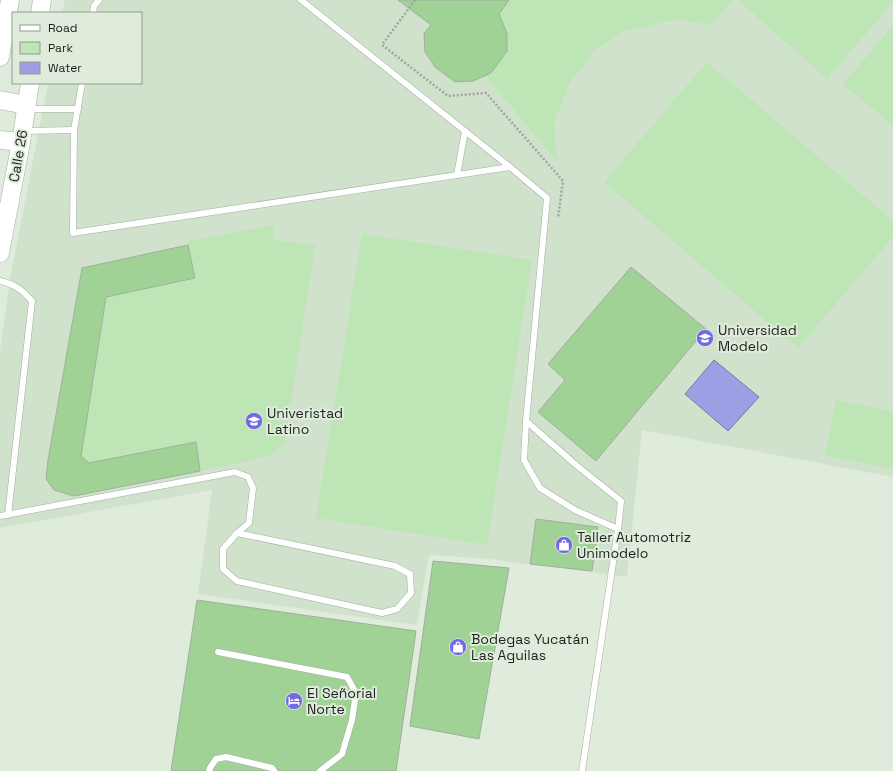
<svg xmlns="http://www.w3.org/2000/svg" width="893" height="771" viewBox="0 0 893 771" font-family="'Space Grotesk',sans-serif">
  <rect width="100%" height="100%" fill="#dfecdc"/>
  <path fill="#d0e2cc" d="M65,0H893V477L642,430L627,577L530,564H521L492,559L429,555L417,625L198,594L212,490L0,528V352L11,273L48,83H141V13H62Z"/>
  <g fill="#bee5b6">
    <path d="M509,0H733L711,25L677,19L623,32L596,49L569,84L554,123L557,162L485,75L491,73L507,51V33L499,14Z"/>
    <path d="M738,0H893V2L827,79Z"/>
    <path d="M893,25V125L843,85Z"/>
    <path d="M707,62L893,221V237L798,348L604,182Z"/>
    <path d="M275,225L272,240L315,245L285,443L270,456L200,471L196,442L89,463L81,456L106,297L195,278L188,241Z"/>
    <path d="M362,234L532,260L487,545L316,518Z"/>
    <path d="M836,400L893,411V469L825,455Z"/>
  </g>
  <path fill="#9d9ee3" stroke="#7779a7" d="M714,360L759,397L728,431L685,394Z"/>
  <g fill="#9fd294" stroke="#a2ae9f">
    <path d="M398,0H509L499,14L507,33V51L491,73L473,81L455,82L435,67L425,52L424,33L431,25Z"/>
    <path d="M188,245L195,278L106,297L81,456L89,463L196,442L200,471L74,496L54,490L46,479L48,460L82,268Z"/>
    <path d="M631,267L706,329L596,461L538,412L565,380L548,364Z"/>
    <path d="M536,519L598,527L592,571L530,564Z"/>
    <path d="M433,561L509,568L479,739L410,726Z"/>
    <path d="M197,600L416,631L396,771H171Z"/>
  </g>
  <g fill="none" stroke-linecap="round" stroke-linejoin="round">
    <defs>
      <g id="lane">
        <path d="M301,0L510,167L547,198L526,421L524,460L540,488L575,510L618,529"/>
        <path d="M93,13L94,6L99,0"/>
        <path d="M82,83L74,130L73,233L510,167"/>
        <path d="M27,109H78"/>
        <path d="M24,131L74,130"/>
        <path d="M457,175L465,131"/>
        <path d="M0,281C16,285 21,289 32,301L8,515"/>
        <path d="M526,421L576,465L621,501L618,529L582,771"/>
        <path d="M0,516L235,472L248,477L253,488L249,523L237,533L223,549V569L237,581L382,613L397,609L411,593L410,574L395,566L237,533"/>
        <path d="M218,652L347,677L356,693L352,720L342,754L320,771"/>
        <path d="M209,771L210,768L216,759L226,757L272,768L274,771"/>
      </g>
      <g id="secondary">
        <path d="M40,13L42,0"/>
        <path d="M0,57L10,0"/>
        <path d="M0,100L26,105"/>
        <path d="M0,140L21,142"/>
        <path d="M0,253L21,142L30,83"/>
      </g>
    </defs>
    <use href="#lane" stroke="#a3afa0" stroke-width="7"/>
    <use href="#secondary" stroke="#a3afa0" stroke-width="19"/>
    <path stroke="#9da79b" stroke-width="2.5" stroke-dasharray="2 2" stroke-linecap="butt" d="M415,0L382,45L448,96L486,93L563,181L558,218"/>
    <use href="#lane" stroke="#fff" stroke-width="6"/>
    <use href="#secondary" stroke="#fff" stroke-width="18"/>
  </g>
  <defs>
    <symbol id="university-disc" viewBox="-11 -11 22 22"><circle r="9.5" fill="#7369e4" stroke="#dfecdc"/><path d="M0-5L7-2L0 1L-7-2ZM-4 1L0 2.5L4 1V4Q0 6-4 4Z" fill="#fff"/></symbol>
    <symbol id="shop-disc" viewBox="-11 -11 22 22"><circle r="9.5" fill="#7369e4" stroke="#dfecdc"/><path d="M-5-2.5h2.3a2.7 3.5 0 0 1 5.4 0H5L5.5 6h-11ZM-1.5-2.5h3a1.5 2.3 0 0 0-3 0Z" fill="#fff"/></symbol>
    <symbol id="hotel-disc" viewBox="-11 -11 22 22"><circle r="9.5" fill="#7369e4" stroke="#dfecdc"/><path d="M-6-4.5h1.5V1H6V5H4.5V3h-9V5H-6ZM-4 0a1.8 1.8 0 1 1 3.6 0ZM.5 0V-2.5h3Q6-2.5 6 0Z" fill="#fff"/></symbol>
  </defs>
  <g fill-rule="evenodd">
    <use href="#university-disc" x="695" y="328" width="20" height="20"/>
    <use href="#university-disc" x="244" y="411" width="20" height="20"/>
    <use href="#shop-disc" x="554" y="535" width="20" height="20"/>
    <use href="#shop-disc" x="448" y="637" width="20" height="20"/>
    <use href="#hotel-disc" x="284" y="691" width="20" height="20"/>
  </g>
  <g text-anchor="middle" dominant-baseline="central" stroke-width="4" stroke-linejoin="round" paint-order="stroke">
    <g font-size="14" fill="#1d221c" stroke="#dfecdc">
      <text transform="translate(18 156) rotate(-80)">Calle 26</text>
    </g>
    <g font-size="14" fill="#1d221c" stroke="#dfecdc" text-anchor="start">
      <text x="718" y="330">Universidad<tspan x="718" dy="16">Modelo</tspan></text>
      <text x="267" y="413">Univeristad<tspan x="267" dy="16">Latino</tspan></text>
      <text x="577" y="537">Taller Automotriz<tspan x="577" dy="16">Unimodelo</tspan></text>
      <text x="471" y="639">Bodegas Yucatán<tspan x="471" dy="16">Las Aguilas</tspan></text>
      <text x="307" y="693">El Señorial<tspan x="307" dy="16">Norte</tspan></text>
    </g>
  </g>
  <rect x="12" y="12" width="130" height="72" fill="#dfecdc" stroke="#919b8f"/>
  <rect x="20" y="25" width="20" height="6" fill="#ffffff" stroke="#919b8f"/>
  <text x="48" y="32" font-size="12" fill="#1d221c">Road</text>
  <rect x="20" y="42" width="20" height="12" fill="#bee5b6" stroke="#919b8f"/>
  <text x="48" y="52" font-size="12" fill="#1d221c">Park</text>
  <rect x="20" y="62" width="20" height="12" fill="#9d9ee3" stroke="#919b8f"/>
  <text x="48" y="72" font-size="12" fill="#1d221c">Water</text>
</svg>
